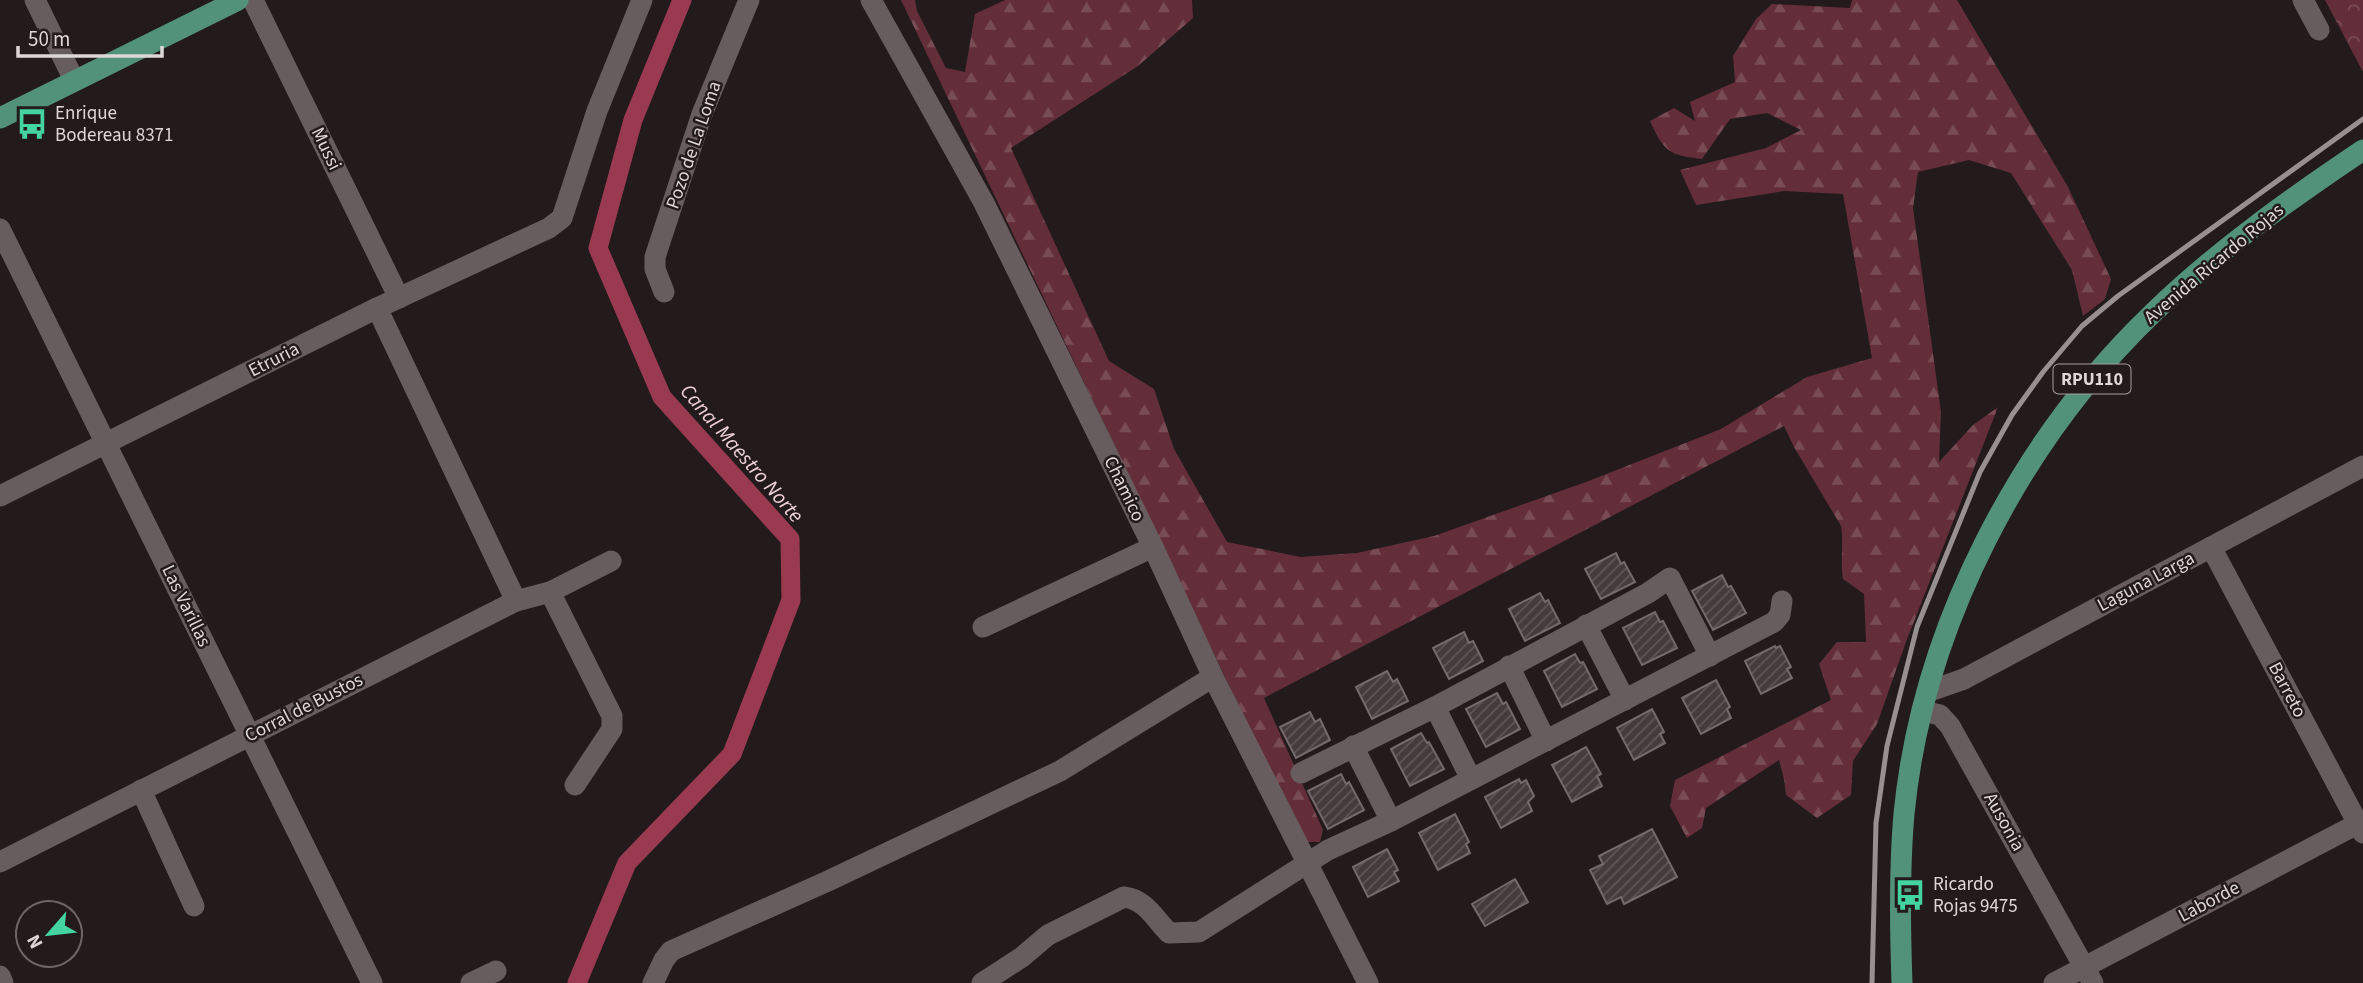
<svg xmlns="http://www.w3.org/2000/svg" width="2363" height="983" viewBox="0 0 2363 983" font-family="'Source Sans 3',sans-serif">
  <defs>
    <pattern id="forest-firs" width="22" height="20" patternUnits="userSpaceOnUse" patternTransform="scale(1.75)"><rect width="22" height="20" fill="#632e39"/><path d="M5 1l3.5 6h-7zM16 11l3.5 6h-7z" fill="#794c55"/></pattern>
    <pattern id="park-crowns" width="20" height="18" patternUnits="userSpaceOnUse" patternTransform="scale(1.75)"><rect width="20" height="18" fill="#632e39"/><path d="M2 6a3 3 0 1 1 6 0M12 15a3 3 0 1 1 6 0" fill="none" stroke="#794c55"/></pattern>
    <pattern id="building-hatch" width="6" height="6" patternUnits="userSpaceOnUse" patternTransform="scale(1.75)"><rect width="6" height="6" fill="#453b3c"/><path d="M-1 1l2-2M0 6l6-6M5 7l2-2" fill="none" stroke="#5f5757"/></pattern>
  </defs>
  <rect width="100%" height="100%" fill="#231a1c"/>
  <path fill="url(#forest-firs)" d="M901,0H915L917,11L946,68L965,72L975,14L1005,0H1192L1193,18L1138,66L1011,148L1109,361L1154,389L1174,449L1227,542L1301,557L1357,553L1434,536L1586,482L1721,429L1807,377L1872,358L1843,194L1784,191L1696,205L1680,170L1766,148L1801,130L1767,113L1730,119L1702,159C1669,155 1664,152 1650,121L1674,108L1695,121L1690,102L1735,82L1733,56L1756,19L1772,4L1850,8L1852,0H1957L2068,187L2111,279L2105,299L2083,316L2072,270L2011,173L1969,160L1918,172L1913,208L1941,412L1939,462L1973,425L1998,407L1906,642L1877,724L1853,761L1851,795L1817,818L1786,795L1784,779L1779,760L1706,808L1702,828L1687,838L1670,806L1675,780L1831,700L1819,664L1837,642H1866L1864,594L1843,579C1840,561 1844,544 1841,526L1794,447L1784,426L1264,698L1323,830L1320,842H1304Z"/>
  <path fill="url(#park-crowns)" d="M2325,0H2363V72Z"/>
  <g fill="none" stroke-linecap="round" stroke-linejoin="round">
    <path stroke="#993a51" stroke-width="19" d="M577,983L627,863L732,754L791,600L790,539L662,397L598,248L633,120L682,0"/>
  </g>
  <g fill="url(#building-hatch)" stroke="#756a6b" stroke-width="2">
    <path d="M1616,553L1621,564L1624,562L1635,582L1601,599L1585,569Z"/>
    <path d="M1722,575L1728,587L1731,586L1746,613L1713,630L1692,591Z"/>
    <path d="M1540,593L1545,602L1548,600L1560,623L1525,641L1509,609Z"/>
    <path d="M1655,612L1660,622L1663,621L1677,648L1642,665L1623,628Z"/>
    <path d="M1464,632L1469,643L1473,641L1483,661L1449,679L1433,648Z"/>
    <path d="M1775,646L1776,648L1780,646L1791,667L1787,669L1792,678L1761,694L1745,661Z"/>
    <path d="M1575,654L1580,663L1583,662L1597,689L1562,707L1544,671Z"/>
    <path d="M1387,671L1393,682L1397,679L1408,701L1372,719L1356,687Z"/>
    <path d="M1716,680L1730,707L1727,709L1731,718L1701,734L1682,698Z"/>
    <path d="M1497,693L1503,704L1506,702L1520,729L1486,747L1466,709Z"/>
    <path d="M1652,709L1664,732L1660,734L1665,743L1634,760L1617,728Z"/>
    <path d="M1310,712L1315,722L1320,719L1330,740L1296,758L1280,727Z"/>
    <path d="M1421,733L1427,743L1429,742L1444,769L1410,786L1391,749Z"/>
    <path d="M1586,747L1601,774L1597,776L1602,786L1572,802L1552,765Z"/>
    <path d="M1341,774L1346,784L1349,782L1364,810L1328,829L1308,791Z"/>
    <path d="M1519,779L1521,783L1526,780L1534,796L1528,802L1532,811L1501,828L1485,797Z"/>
    <path d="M1455,814L1469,842L1466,844L1470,853L1438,870L1419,833Z"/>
    <path d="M1652,829L1677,877L1624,904L1621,897L1607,904L1590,870L1603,864L1599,856Z"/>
    <path d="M1387,849L1398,870L1394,872L1399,881L1368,897L1353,867Z"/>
    <path d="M1515,879L1528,902L1485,926L1472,904Z"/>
  </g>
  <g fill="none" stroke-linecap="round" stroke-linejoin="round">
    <g stroke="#675d5e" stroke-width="21">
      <path d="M35,0L74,80"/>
      <path d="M253,0L399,298"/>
      <path d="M871,0L984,203L1153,547L1213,677L1368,983"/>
      <path d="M2303,0L2319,30"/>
      <path d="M0,229L372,983"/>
      <path d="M664,292L655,269V257L702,114L749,0"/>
      <path d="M377,308L516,601"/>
      <path d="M0,496L377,308L549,228L562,218L597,111L642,0"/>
      <path d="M2211,547L2363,833"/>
      <path d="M550,592L612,716V729L575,785"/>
      <path d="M1586,625L1625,700"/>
      <path d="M983,627L1153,547"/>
      <path d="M1509,666L1546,741"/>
      <path d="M1927,692L1964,679L2363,466"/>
      <path d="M1435,707L1471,779"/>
      <path d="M1923,711L1940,715L1950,726L2093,983"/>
      <path d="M1353,746L1391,821"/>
      <path d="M1301,773L1435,707L1648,593L1670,578L1710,656"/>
      <path d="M141,790L194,906"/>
      <path d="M0,862L516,601L550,592L611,561"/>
      <path d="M0,976L3,983"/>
      <path d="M471,983L496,971"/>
      <path d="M653,983L664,960L671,951L828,881L1060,771L1213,677"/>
      <path d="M982,983L1022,957L1048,935L1124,897C1145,899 1155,919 1169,933L1199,932L1328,850L1391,821L1774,622L1780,615L1782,601"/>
      <path d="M2054,983L2363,821"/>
    </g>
    <g stroke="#529279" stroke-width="21">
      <path d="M0,118L238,0"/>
      <path d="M1902,983C1900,927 1899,870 1904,814C1922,628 2020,440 2154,312C2217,251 2290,199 2363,150"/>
    </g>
    <path stroke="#979091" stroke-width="5" d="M1872,983L1876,823L1887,746L1917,627L1980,472L2012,415L2043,372L2082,326L2118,296L2363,119"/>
  </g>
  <defs>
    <symbol id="bus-bare" viewBox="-9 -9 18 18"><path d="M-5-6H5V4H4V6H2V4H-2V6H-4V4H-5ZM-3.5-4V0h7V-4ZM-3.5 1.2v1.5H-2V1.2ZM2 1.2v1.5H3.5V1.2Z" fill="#43d4a0" stroke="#231a1c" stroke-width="2.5" paint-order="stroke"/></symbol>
  </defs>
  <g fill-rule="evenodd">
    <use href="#bus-bare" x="10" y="102" width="44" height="44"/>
    <use href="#bus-bare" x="1888" y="873" width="44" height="44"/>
  </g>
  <g text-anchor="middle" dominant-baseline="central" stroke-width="5" stroke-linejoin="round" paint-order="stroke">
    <rect fill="#231a1c" stroke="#a59e9f" stroke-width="2" x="2053.5" y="364.5" width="77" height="29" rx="5"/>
    <g font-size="18" font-weight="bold" fill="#ddd7d7">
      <text x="2092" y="379">RPU110</text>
    </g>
    <g font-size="19" fill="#ddd7d7" stroke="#231a1c" text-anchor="start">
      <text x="55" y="113">Enrique<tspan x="55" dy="22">Bodereau 8371</tspan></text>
      <text x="1933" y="884">Ricardo<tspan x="1933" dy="22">Rojas 9475</tspan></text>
    </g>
    <g font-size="19" fill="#ddd7d7" stroke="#231a1c">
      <text transform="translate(694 145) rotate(-71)">Pozo de La Loma</text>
      <text transform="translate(326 149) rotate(64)">Mussi</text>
      <text transform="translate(2214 264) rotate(-40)">Avenida Ricardo Rojas</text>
      <text transform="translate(274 360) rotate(-27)">Etruria</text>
      <text transform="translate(1124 489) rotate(64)">Chamico</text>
      <text transform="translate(2146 582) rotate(-28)">Laguna Larga</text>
      <text transform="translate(186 606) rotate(64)">Las Varillas</text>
      <text transform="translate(2287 690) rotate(62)">Barreto</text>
      <text transform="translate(304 708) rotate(-27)">Corral de Bustos</text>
      <text transform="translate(2004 822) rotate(61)">Ausonia</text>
      <text transform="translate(2209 902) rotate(-28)">Laborde</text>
    </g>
    <g font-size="21" font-style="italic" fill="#eed2d6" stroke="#231a1c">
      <text transform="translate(742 453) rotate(49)">Canal Maestro Norte</text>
    </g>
  </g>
  <g transform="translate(49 934) rotate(242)"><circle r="33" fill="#231a1c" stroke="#6d6667" stroke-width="2"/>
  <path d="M0-5L12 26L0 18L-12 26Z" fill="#43d4a0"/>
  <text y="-10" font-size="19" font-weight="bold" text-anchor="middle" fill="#ddd7d7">N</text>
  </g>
  <path d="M18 46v10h144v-10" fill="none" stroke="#ddd7d7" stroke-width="3.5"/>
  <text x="28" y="46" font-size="21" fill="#ddd7d7" stroke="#231a1c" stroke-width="5" paint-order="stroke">50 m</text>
</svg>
